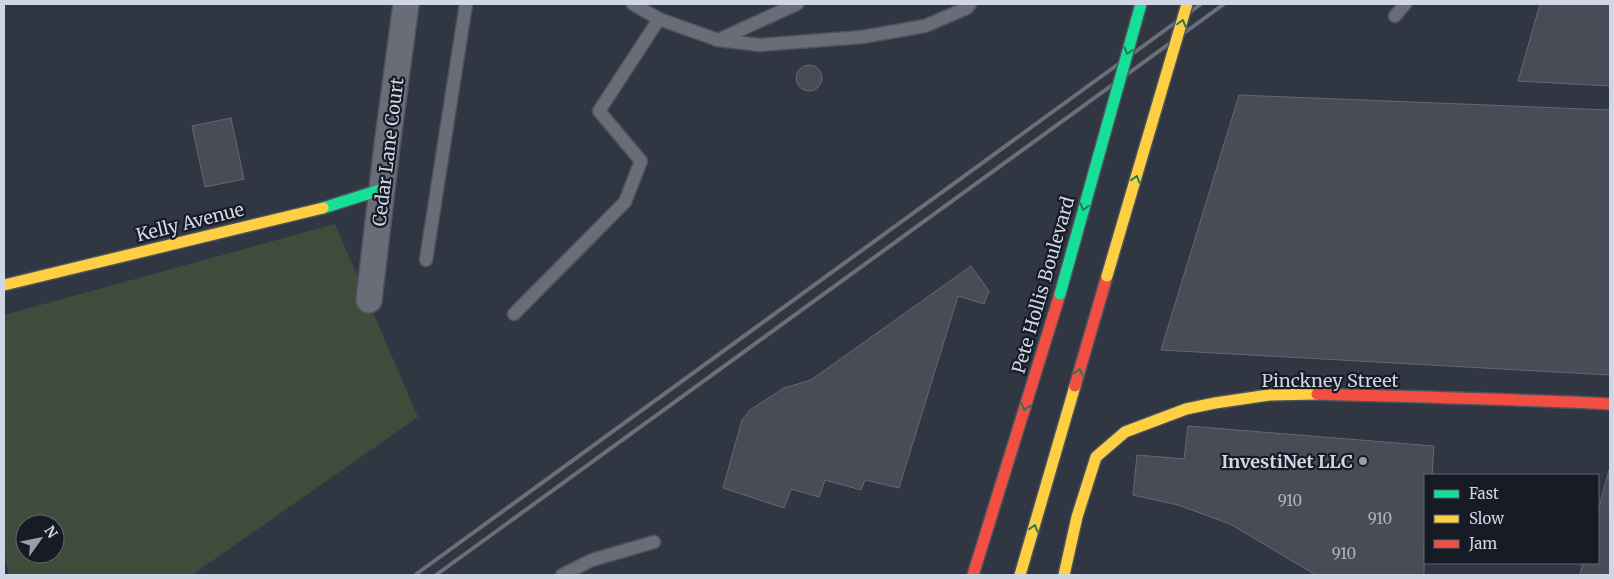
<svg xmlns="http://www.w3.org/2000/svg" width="1614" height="579" viewBox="0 0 1614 579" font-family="Merriweather,serif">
  <rect width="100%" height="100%" fill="#303642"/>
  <path fill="#3f4c3c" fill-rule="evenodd" d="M335,224L418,417L192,575H9L4,554V315ZM25,524H55V554H25Z"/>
  <g fill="#494b56" stroke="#656872">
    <path d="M1540,4H1610V86L1518,81Z"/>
    <circle cx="809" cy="78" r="13"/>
    <path d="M1239,95L1610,110V375L1161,350Z"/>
    <path d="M231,118L244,179L205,187L192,126Z"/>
    <path d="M971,266L989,291L984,304L958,296L899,488L865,480L861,490L825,480L819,497L791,489L784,508L723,488L742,420L750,410L784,388L811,380Z"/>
    <path d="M1188,426L1434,446L1432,475H1425L1424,575H1316L1230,524L1178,505L1133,495L1137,455L1184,459Z"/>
    <path d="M1609,470L1610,575H1580L1583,563H1598V511Z"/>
  </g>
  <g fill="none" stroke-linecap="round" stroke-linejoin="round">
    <defs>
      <g id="lane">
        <path d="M633,4L659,19L718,40L760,45L862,37L925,26L967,8L970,4"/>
        <path d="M1395,16L1405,4"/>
        <path d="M718,40L797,4"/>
        <path d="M426,260L466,4"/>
        <path d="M514,314L625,202L641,161L599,111L659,19"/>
        <path d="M562,575L592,560L654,542"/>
      </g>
      <path id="street" d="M369,300L387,146L406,4"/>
      <path id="fast" d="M323,208L383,189"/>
      <g id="slow">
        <path d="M4,285L323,208"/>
        <path d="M1020,575L1075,386"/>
        <path d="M1064,575L1077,517L1096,457L1125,432L1186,409L1215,403L1269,395L1317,394"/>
      </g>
      <g id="jam">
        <path d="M1075,386L1107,276"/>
        <path d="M1317,394C1415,397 1512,399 1610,404"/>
        <path d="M973,575L1060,294"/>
      </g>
    </defs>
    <use href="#lane" stroke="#4d535d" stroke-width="15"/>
    <use href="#street" stroke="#4d535d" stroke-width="28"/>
    <use href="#fast" stroke="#4d535d" stroke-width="14"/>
    <use href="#slow" stroke="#4d535d" stroke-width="14"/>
    <use href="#jam" stroke="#4d535d" stroke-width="14"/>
    <use href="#lane" stroke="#696d78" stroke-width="12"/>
    <use href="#street" stroke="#696d78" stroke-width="25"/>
    <use href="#fast" stroke="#16e098" stroke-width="11"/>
    <use href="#slow" stroke="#ffcf43" stroke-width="11"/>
    <use href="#jam" stroke="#f24e42" stroke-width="11"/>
    <g stroke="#6c6f78" stroke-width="4">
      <path d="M415,575L1201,4"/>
      <path d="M436,575L1224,4"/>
    </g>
    <defs>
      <path id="fast-bridge" d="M1060,294L1141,4"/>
      <path id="slow-bridge" d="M1107,276L1187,4"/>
    </defs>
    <use href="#fast-bridge" stroke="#4d535d" stroke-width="14" stroke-linecap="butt"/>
    <use href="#slow-bridge" stroke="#4d535d" stroke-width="14" stroke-linecap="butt"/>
    <use href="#fast-bridge" stroke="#16e098" stroke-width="11"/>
    <use href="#slow-bridge" stroke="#ffcf43" stroke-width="11"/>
  </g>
  <defs><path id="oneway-chevron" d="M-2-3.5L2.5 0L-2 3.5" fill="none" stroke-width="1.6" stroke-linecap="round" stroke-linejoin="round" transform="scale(1.25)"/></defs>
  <g stroke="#167e5e">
    <use href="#oneway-chevron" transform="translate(1182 23) rotate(-74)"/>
    <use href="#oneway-chevron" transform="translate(1128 51) rotate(106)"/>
    <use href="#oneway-chevron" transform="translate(1136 179) rotate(-73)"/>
    <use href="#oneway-chevron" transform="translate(1084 207) rotate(106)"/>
    <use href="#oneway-chevron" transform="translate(1079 372) rotate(-74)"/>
    <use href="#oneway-chevron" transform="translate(1025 407) rotate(107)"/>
    <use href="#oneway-chevron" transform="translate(1034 528) rotate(-74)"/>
  </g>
  <circle fill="#979eab" stroke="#161b25" stroke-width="2" cx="1363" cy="461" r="5"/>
  <g text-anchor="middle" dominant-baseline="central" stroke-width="4.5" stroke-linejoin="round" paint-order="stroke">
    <g font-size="15" fill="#aeb3c0">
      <text x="1290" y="500">910</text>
      <text x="1380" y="518">910</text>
      <text x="1344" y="553">910</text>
    </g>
    <g font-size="18" fill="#cfd6e4" stroke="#161b25">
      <text transform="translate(388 152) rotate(-83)">Cedar Lane Court</text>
      <text transform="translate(190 222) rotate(-14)">Kelly Avenue</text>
      <text transform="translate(1043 285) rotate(-74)">Pete Hollis Boulevard</text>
      <text x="1330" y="380">Pinckney Street</text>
    </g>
    <g font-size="18" font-weight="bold" fill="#cfd6e4" stroke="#161b25" text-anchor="end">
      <text x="1353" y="461">InvestiNet LLC</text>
    </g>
  </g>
  <rect width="1614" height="579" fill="none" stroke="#cfd6e4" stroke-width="10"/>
  <rect x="1424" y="474" width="175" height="90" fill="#161b25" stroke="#606671"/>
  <rect x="1434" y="490" width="25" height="8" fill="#16e098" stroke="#606671"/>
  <text x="1469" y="499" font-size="15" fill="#cfd6e4">Fast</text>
  <rect x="1434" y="515" width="25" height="8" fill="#ffcf43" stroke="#606671"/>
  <text x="1469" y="524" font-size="15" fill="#cfd6e4">Slow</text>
  <rect x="1434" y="540" width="25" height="8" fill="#f24e42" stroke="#606671"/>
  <text x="1469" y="549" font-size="15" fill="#cfd6e4">Jam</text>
  <g transform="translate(40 539) rotate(57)"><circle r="24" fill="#161b25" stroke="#606671"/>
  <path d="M0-4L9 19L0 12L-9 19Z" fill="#979eab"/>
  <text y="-8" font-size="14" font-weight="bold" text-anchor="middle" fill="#cfd6e4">N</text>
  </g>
</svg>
